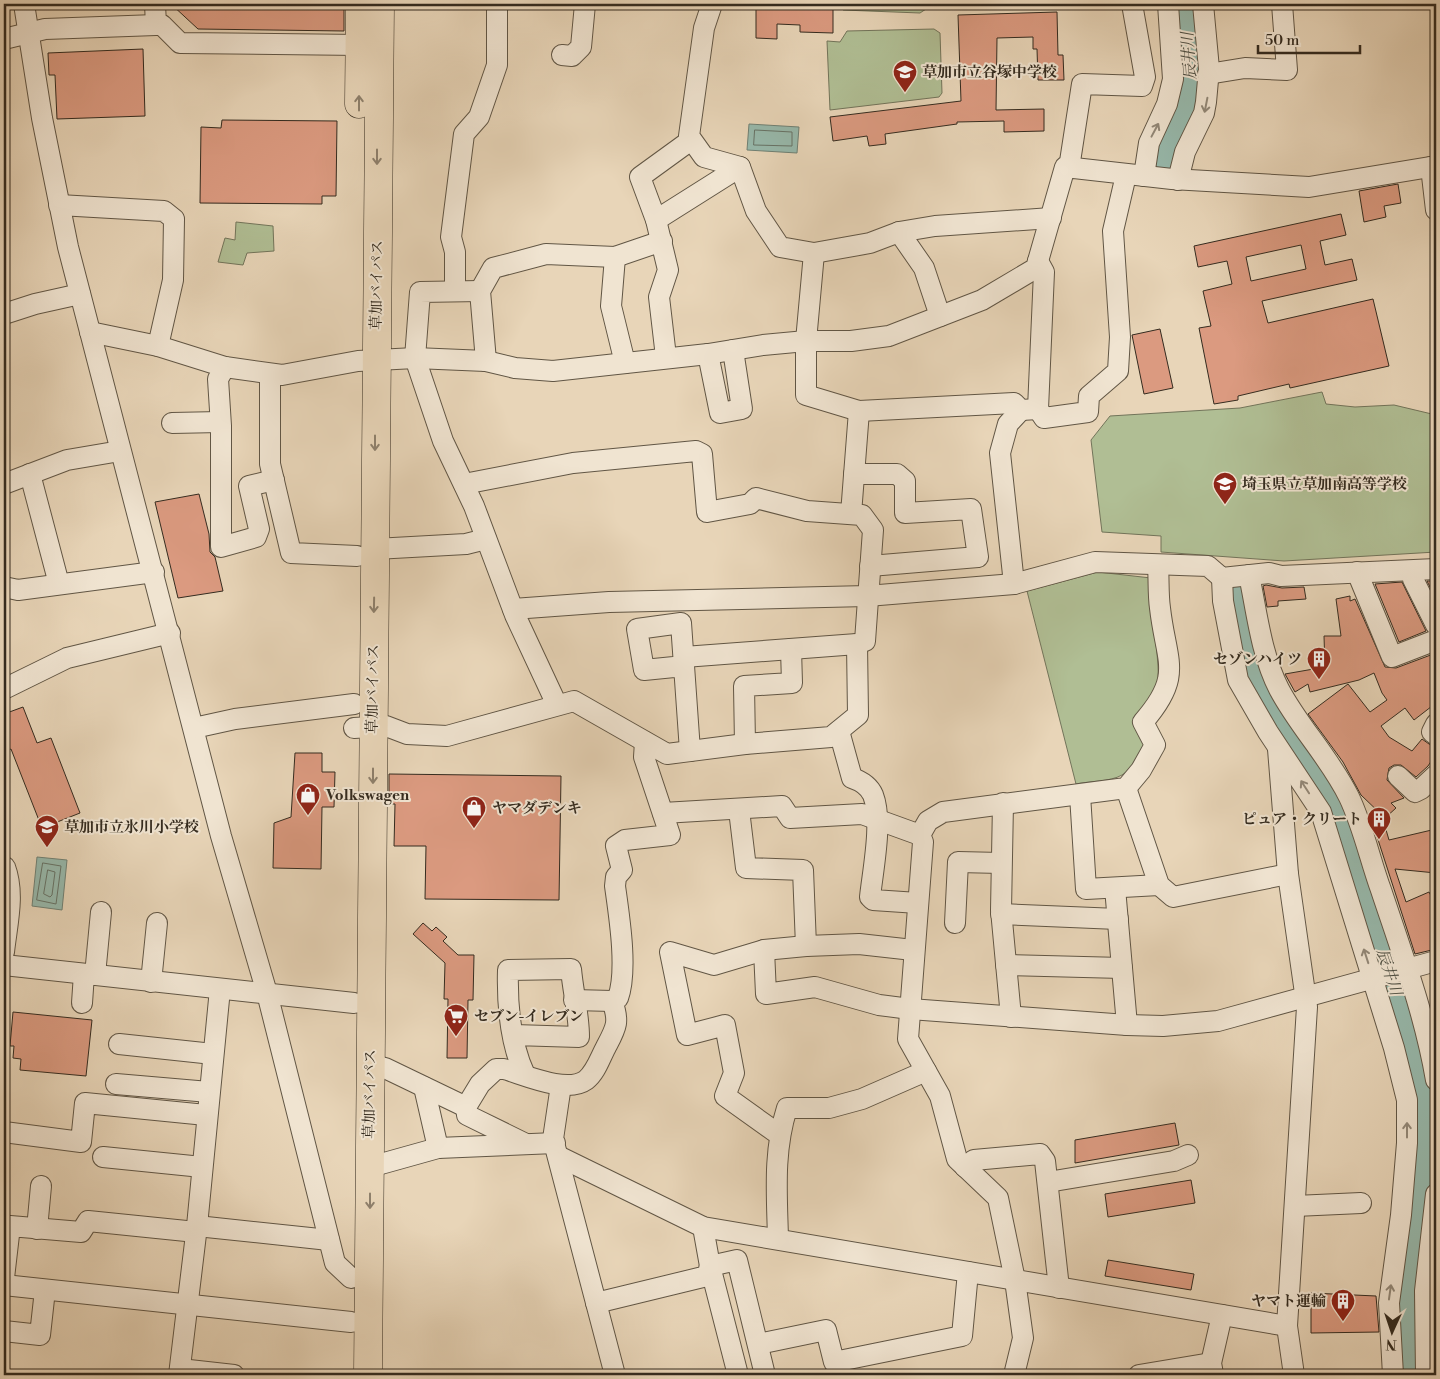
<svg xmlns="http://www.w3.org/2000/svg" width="1440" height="1379" viewBox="0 0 1440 1379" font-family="'Libre Bodoni','Noto Serif JP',serif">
  <rect width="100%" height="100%" fill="#e8d5b8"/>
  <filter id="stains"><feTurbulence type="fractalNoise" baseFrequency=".004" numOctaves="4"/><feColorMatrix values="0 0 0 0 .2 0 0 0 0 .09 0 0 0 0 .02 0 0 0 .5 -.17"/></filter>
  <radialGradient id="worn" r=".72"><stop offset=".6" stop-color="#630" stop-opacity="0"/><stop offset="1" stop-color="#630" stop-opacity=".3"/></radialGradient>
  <g fill="#b0be94" stroke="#72745a">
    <path d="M843,4H927L926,9L920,13L843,10Z"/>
    <path d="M934,29L940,33L942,93L939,97L830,110L827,41L840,42L847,31Z"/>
    <path d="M236,222L273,226L274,251L247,253L243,265L218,262L225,238L235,240Z"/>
    <path d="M1322,392L1326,404L1355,407L1394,405L1436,415V552L1284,561L1161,552V536L1102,532L1091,440L1110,416L1240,408Z"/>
    <path d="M1098,572L1151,578C1151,608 1156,636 1158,666C1160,697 1149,759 1122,775C1110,782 1089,781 1076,784L1027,591Z"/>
  </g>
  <g fill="#97b9ac" stroke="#6f8074">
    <path d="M749,124L799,127L797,153L747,150Z"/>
    <path d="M37,857L67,860L62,910L32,906Z"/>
  </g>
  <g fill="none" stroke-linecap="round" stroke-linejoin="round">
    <g stroke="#667266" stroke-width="1">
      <path d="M755,130L792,132V146L754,145Z"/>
      <path d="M43,863L61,866L56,904L37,900Z"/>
      <path d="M48,870L55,872L52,895L50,897L44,894Z"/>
    </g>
    <g stroke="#97b9ac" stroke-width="25">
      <path d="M1163,163C1168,141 1183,124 1188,103C1197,72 1188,36 1185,4"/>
      <path d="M1238,596L1252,664L1272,709L1322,778L1335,802L1351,844L1419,1066L1426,1109V1145L1412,1276L1411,1375"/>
    </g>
  </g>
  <g fill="#db9a80" stroke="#342b1f" fill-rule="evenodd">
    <path d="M171,4H344V31L198,29Z"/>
    <path d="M756,4H833V33L800,32V25L777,24V39L756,38Z"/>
    <path d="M1057,12L1058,55H1063L1064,80H1038L1037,49H1033V37L997,38L996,110L1044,109V131L1004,132V121L957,122V124L885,134L886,144L869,146L867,136L833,141L830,117L961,101L958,15Z"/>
    <path d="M143,49L145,116L57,119L55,75H49L48,53Z"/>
    <path d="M222,120L337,121L336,196H322V204L200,203L201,127L221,128Z"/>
    <path d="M1398,184L1401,203L1384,206L1386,217L1364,222L1359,191Z"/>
    <path d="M1341,214L1346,235L1320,241L1325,265L1352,259L1357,280L1262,301L1268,323L1373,299L1389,366L1290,388L1289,384L1238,396V400L1214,404L1199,328L1211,326L1203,291L1232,284L1227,261L1198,267L1194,246ZM1301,245L1306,269L1251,281L1246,257Z"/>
    <path d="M1160,329L1173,388L1144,394L1132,335Z"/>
    <path d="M199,494L209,534L210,552L215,557L223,591L178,598L155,502Z"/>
    <path d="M1427,581H1436V599Z"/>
    <path d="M1402,582L1426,631L1399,642L1375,584Z"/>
    <path d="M1266,585L1282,588L1304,587L1306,599L1278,601V606L1267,607L1263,586Z"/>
    <path d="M1350,596V601L1355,599L1385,667L1396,668L1436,653V703L1414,720L1405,708L1381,726L1389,737L1412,751L1422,739L1429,744L1436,747V754L1428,766L1416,777L1401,765H1394L1389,768L1387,780L1404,798L1391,803L1396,808L1385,818L1361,795L1343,762L1308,714L1348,684L1370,712L1387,700L1382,693L1374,673L1359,680L1310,692L1308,684L1295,692L1285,674L1325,667L1324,636H1341L1336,599Z"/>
    <path d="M23,707L37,743L51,738L80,813L42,828L11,749L4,752V714Z"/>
    <path d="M295,753H322V772H335L334,807H322L321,869L273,868L274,823L291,817Z"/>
    <path d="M389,774L561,776L559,900L425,899L426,846H394L395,804H389Z"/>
    <path d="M1382,816L1389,840L1436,829V873L1395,869L1406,902L1429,892L1436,905V949L1415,954L1371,818Z"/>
    <path d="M423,923L432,931L436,927L447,937L443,941L458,955H474L473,1000H468L467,1058H447L448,999H444L445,963L413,934Z"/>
    <path d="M13,1012L92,1020L86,1076L20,1070L21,1059L13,1058L14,1046H10Z"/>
    <path d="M1175,1123L1179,1145L1075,1163V1140Z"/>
    <path d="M1191,1180L1195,1203L1108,1217L1105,1194Z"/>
    <path d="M1108,1260L1194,1274L1191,1290L1105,1276Z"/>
    <path d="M1311,1293L1376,1296L1379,1332L1311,1333Z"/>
  </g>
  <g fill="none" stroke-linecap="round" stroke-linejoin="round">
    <defs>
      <g id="minor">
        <path d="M24,4L42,118L68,247L221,836L267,993L335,1263L351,1278"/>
        <path d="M155,4L156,25H162L180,43L360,45"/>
        <path d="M712,4L704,28L689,136L704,157L740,167L756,211L780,247L814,253L870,243L899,232L935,226L1051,218"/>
        <path d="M4,39L45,29L156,25"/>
        <path d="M562,55L572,56L581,47L585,4"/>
        <path d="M1208,74L1245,68L1287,70L1282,4"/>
        <path d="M1431,167L1436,210"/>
        <path d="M1069,168L1082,84L1142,86L1145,77L1132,4"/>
        <path d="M1144,176L1149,143L1167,104L1173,79L1168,4"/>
        <path d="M1178,180L1185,152L1204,113L1206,102L1209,69L1203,4"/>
        <path d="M59,205L164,211L174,219L173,280L158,346"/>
        <path d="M656,220L740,167"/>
        <path d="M899,232L924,268L940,316"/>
        <path d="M814,253L806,341V395L859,411L1014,403L1021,410L1038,409"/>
        <path d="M615,257L611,306L625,363"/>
        <path d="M1038,261L1044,272L1038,409L1044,418L1088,412L1089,396L1118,371L1120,337L1113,231L1126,175"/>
        <path d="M455,291V252L451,237L464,134L479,117L497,65V4"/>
        <path d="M480,291L420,292L415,358L443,441L474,506L515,615L557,705"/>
        <path d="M4,314L35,304L80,294"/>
        <path d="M90,332L158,346L225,367L282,375L358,361L415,358L486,361L515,368L553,371L708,354L763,345L806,341H851L889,336L982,300L1036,268L1065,167L1172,179L1309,187L1436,166"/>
        <path d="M708,354L720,413L742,409L733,350"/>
        <path d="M666,357L659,297L668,270L656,220L640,177L691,140"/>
        <path d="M486,361L480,291L493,268L546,254L615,257L662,241"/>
        <path d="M225,367L218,379L221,426V547L256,537L259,529L249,486L274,480"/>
        <path d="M270,374V464L291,553L357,556"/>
        <path d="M172,423L220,422"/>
        <path d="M30,474L59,584"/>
        <path d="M854,474H897L905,481V513L971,509L978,557L870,566"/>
        <path d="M4,484L67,460L120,451"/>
        <path d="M464,484L573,463L696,451L702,454L707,512L750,504L756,498L807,511L862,515L873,530L865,641L857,644L684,657"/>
        <path d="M851,514L859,411"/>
        <path d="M375,549L466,544L486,539"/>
        <path d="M1412,571L1413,579L1436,625"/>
        <path d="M1357,572L1392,657L1436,640"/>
        <path d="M1249,575C1257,613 1261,654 1279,689C1299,727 1330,758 1349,797C1363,826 1370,860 1381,890C1402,953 1425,1015 1436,1080"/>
        <path d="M1222,578L1223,601L1238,680L1268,732L1321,812L1394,1048L1407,1100V1143L1401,1215L1389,1303L1393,1375"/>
        <path d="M1014,584L1000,453L1008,424L1021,410"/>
        <path d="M4,587L18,590L154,572"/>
        <path d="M513,609L609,602L867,596L1014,584L1095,562L1208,566L1222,578L1269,573L1281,576L1436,569"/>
        <path d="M684,666L644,670L637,629L681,623L690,751"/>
        <path d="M4,689L67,658L170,633"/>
        <path d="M1436,724L1432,732L1436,735"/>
        <path d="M194,728L235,719L354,704"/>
        <path d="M354,728L386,726L407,734L447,736L574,701L667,754L745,744L831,737L858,715L857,644"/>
        <path d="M839,731L852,778C861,781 869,786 873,795C883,821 873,869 870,897L873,900L918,903"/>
        <path d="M745,744L744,686L792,683L791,649"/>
        <path d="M1278,749L1288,874L1307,1007L1287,1326L1294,1375"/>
        <path d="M1398,776L1415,792L1421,789L1436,775"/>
        <path d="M1126,788L1159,885L1173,897L1288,874"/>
        <path d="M1080,795L1086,889L1159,885"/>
        <path d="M1003,803L1001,910L1011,1017"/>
        <path d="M739,810L746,868L803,870L806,946"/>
        <path d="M663,813L782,806L790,818L862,814L920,835L923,842L908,1039L940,1096L957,1159L998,1198L1015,1280L1023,1338L1014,1375"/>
        <path d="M920,835L928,821L943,812L1126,788L1141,770L1155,745L1143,722C1184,675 1166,662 1160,608C1158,594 1159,580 1158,566"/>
        <path d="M1115,888L1127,1025"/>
        <path d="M1001,914L1118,919"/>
        <path d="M955,923L958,862L1001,863"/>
        <path d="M764,950L766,994L815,987L879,1005L910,1009L1127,1025L1163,1026L1218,1021L1436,961"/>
        <path d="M4,952C7,924 15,894 5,867"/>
        <path d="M4,965L354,1003"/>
        <path d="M1006,965L1122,968"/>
        <path d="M95,975L101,912"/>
        <path d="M151,982L157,923"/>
        <path d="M574,1000L612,1001L618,998C628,970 619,915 615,886L616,877L622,870L616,846L625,840L670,835L644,757L645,742"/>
        <path d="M82,1003L84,974"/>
        <path d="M514,1035L579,1037C579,1014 573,992 571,969L508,970C507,1005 510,1043 525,1075"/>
        <path d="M119,1044L213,1054"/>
        <path d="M371,1064L385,1068L466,1107L480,1084L496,1069H504C525,1075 567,1094 586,1080C596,1072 600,1058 606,1047C616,1028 620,1022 612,1001"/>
        <path d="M116,1084L209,1092"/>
        <path d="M561,1085L553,1139L615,1375"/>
        <path d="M424,1087L438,1148"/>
        <path d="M466,1107L467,1115L524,1143"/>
        <path d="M4,1132L81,1142L85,1103L206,1115"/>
        <path d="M779,1132L774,1131L725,1096L734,1073L725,1025L687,1035L670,952L714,965L764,950L806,946L859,944L913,950"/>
        <path d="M103,1157L202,1167"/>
        <path d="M560,1157L703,1227L1287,1326"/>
        <path d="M370,1167L438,1148L555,1143"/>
        <path d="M965,1167L974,1160L1040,1154L1045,1161L1059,1288"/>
        <path d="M1048,1182L1174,1161L1188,1155"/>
        <path d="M1295,1206L1361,1203"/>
        <path d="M197,1226L329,1240"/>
        <path d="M703,1227L710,1266L738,1375"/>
        <path d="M37,1229L41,1186"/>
        <path d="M778,1239C777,1195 773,1152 787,1108H829L862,1099L926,1071"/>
        <path d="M4,1278L10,1226L81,1232L88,1221L196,1232"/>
        <path d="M4,1285L351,1322"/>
        <path d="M596,1303L707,1276L710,1266L737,1260L765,1375"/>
        <path d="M4,1331L40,1335L45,1290"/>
        <path d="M758,1344L826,1330L834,1362L962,1336L968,1272"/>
        <path d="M180,1369L234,1375"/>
        <path d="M1213,1374L1211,1363L1222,1315"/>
        <path d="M179,1375L197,1226L220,989"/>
        <path d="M1139,1375L1211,1363"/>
        <path d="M1426,1375L1425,1291L1436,1194"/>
      </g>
      <g id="highway">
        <path d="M359,104L360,4"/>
        <path d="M368,1375L380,4"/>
      </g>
    </defs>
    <use href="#minor" stroke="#615645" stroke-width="22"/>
    <use href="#highway" stroke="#342b1f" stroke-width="29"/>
    <use href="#minor" stroke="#f0e4d1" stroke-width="20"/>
    <use href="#highway" stroke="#e8d5b8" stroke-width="28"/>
  </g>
  <defs><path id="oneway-shaft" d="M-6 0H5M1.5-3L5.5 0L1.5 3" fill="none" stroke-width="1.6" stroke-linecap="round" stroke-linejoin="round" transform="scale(1.25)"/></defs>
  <g stroke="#8e806c">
    <use href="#oneway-shaft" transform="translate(359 103) rotate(-90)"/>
    <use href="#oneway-shaft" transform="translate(377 157) rotate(90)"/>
    <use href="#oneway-shaft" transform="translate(375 443) rotate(90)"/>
    <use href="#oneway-shaft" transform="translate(374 605) rotate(91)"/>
    <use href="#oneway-shaft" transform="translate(373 776) rotate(90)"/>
    <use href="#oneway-shaft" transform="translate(370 1201) rotate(90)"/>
  </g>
  <g stroke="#928878">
    <use href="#oneway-shaft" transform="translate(1206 105) rotate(101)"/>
    <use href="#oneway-shaft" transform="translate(1155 130) rotate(-62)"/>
    <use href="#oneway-shaft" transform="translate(1305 787) rotate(-123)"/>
    <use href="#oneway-shaft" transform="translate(1366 956) rotate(-108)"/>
    <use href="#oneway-shaft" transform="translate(1407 1130) rotate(-90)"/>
    <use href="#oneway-shaft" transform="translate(1390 1292) rotate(-82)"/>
  </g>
  <defs>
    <symbol id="school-pin" viewBox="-11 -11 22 30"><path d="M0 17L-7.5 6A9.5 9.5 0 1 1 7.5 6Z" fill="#8f2418" stroke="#f0e4d1"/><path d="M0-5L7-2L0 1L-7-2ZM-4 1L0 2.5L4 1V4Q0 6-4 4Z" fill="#fff"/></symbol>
    <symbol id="building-pin" viewBox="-11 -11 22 30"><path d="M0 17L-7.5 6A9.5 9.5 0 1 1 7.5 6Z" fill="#8f2418" stroke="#f0e4d1"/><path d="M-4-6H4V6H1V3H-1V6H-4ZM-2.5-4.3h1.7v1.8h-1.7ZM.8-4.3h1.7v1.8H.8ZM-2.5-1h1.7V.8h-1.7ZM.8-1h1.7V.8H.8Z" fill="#fff"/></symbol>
    <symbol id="shop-pin" viewBox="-11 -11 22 30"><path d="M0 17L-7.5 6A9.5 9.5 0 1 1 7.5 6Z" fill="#8f2418" stroke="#f0e4d1"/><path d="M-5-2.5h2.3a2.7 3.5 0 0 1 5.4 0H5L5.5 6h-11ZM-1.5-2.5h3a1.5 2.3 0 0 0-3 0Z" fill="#fff"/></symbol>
    <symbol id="supermarket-pin" viewBox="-11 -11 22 30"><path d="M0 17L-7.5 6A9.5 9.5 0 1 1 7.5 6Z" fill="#8f2418" stroke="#f0e4d1"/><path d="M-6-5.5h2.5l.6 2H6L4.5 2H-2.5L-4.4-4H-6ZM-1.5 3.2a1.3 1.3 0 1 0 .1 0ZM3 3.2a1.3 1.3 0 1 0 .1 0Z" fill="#fff"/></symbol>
  </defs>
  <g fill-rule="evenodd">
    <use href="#school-pin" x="891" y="58" width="28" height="38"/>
    <use href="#school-pin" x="1211" y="470" width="28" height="38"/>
    <use href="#building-pin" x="1305" y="645" width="28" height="38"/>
    <use href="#shop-pin" x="294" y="781" width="28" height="38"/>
    <use href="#shop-pin" x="460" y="794" width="28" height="38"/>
    <use href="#building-pin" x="1365" y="805" width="28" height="38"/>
    <use href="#school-pin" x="33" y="813" width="28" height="38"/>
    <use href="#supermarket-pin" x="442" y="1002" width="28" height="38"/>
    <use href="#building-pin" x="1329" y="1287" width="28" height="38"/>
  </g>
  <g text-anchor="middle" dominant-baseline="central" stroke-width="4" stroke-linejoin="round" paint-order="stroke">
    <g font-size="15" font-weight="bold" fill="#342b1f" stroke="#f0e4d1" text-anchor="start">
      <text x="922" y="72">草加市立谷塚中学校</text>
      <text x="1242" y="484">埼玉県立草加南高等学校</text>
      <text x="1302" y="659" text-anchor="end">セゾンハイツ</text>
      <text x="326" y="795">Volkswagen</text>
      <text x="492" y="808">ヤマダデンキ</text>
      <text x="1362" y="819" text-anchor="end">ピュア・クリート</text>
      <text x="64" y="827">草加市立氷川小学校</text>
      <text x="474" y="1016">セブン-イレブン</text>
      <text x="1326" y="1301" text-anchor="end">ヤマト運輸</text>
    </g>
    <g font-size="15" fill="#342b1f" stroke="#f0e4d1">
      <text transform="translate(377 285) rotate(-89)">草加バイパス</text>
      <text transform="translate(373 689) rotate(-89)">草加バイパス</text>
      <text transform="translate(370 1094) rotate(-89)">草加バイパス</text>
    </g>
    <g font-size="16" font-style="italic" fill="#4d4e42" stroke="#f0e4d1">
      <text transform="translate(1189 56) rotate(-94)">辰井川</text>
      <text transform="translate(1389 972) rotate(72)">辰井川</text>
    </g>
  </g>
  <rect width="1440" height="1379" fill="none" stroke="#e8d5b8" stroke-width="20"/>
  <rect x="5" y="5" width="1430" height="1369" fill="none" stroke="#342b1f" stroke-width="2.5"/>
  <rect x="10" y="10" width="1420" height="1359" fill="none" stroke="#342b1f"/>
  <g transform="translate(1392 1332) rotate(183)" stroke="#f0e4d1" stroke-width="4" paint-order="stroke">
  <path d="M0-4L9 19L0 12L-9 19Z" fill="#342b1f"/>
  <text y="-8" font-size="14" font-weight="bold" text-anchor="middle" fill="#342b1f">N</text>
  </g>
  <path d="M1258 45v8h102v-8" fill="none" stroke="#342b1f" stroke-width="2.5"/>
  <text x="1265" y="45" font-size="15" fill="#342b1f" stroke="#f0e4d1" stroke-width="4" paint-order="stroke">50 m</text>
  <rect width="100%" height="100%" filter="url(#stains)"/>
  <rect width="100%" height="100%" fill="url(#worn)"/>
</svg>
